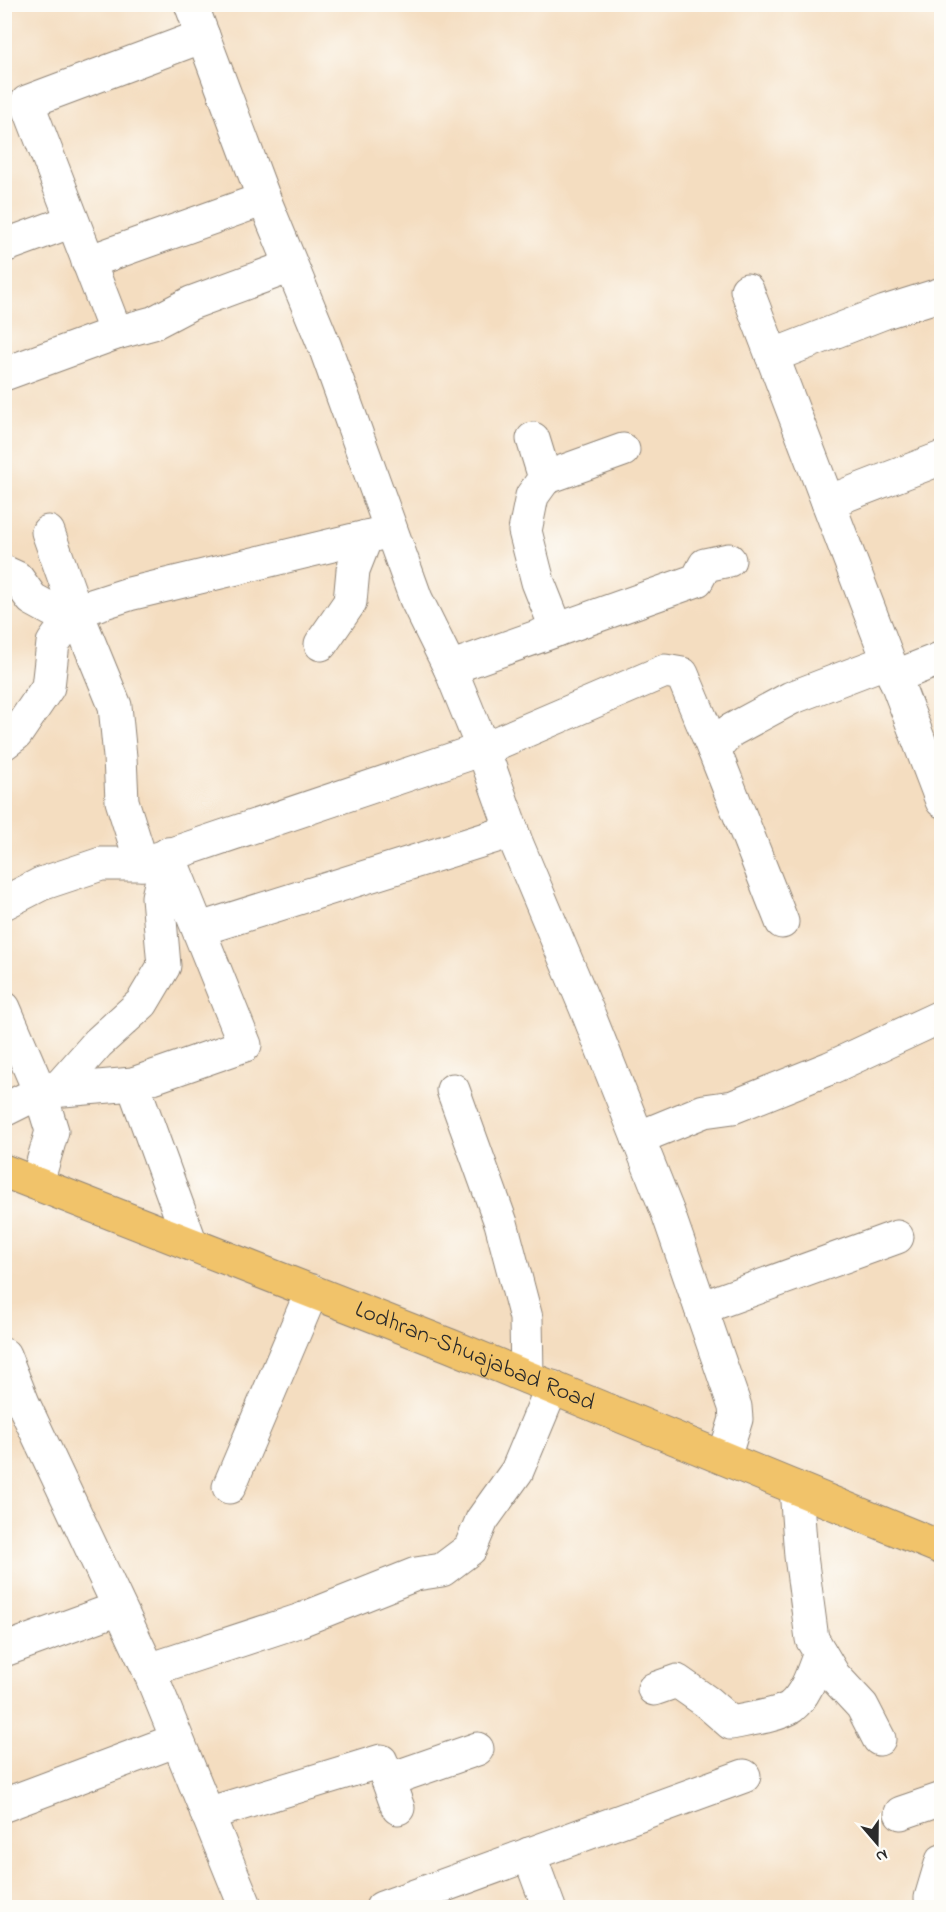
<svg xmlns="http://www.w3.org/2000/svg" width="946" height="1912" viewBox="0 0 946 1912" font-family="'Indie Flower',sans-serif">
  <rect width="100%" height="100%" fill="#fdfcf7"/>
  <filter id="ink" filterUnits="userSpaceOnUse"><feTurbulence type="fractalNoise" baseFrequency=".0167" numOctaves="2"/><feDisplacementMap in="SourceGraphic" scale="12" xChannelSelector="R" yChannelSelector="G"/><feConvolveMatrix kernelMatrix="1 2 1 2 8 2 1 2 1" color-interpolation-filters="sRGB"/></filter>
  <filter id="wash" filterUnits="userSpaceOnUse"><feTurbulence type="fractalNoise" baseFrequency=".008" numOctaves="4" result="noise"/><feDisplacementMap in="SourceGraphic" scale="24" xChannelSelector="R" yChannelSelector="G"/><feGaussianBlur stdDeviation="1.35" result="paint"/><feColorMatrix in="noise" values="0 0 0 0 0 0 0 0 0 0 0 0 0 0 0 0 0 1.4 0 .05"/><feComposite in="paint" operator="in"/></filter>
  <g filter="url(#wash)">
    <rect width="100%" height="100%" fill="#f4ddc0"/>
  </g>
  <g filter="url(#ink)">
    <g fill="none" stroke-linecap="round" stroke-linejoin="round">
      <defs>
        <g id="street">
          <path d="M191,4L264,199L325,347L416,599L450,668L483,749L516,842L586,1008L668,1213L735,1407L736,1419L724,1458"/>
          <path d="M4,246L72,221"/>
          <path d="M88,262L264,199"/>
          <path d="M747,290L942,801"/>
          <path d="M116,333L27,102L203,36"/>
          <path d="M772,356L885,312L942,294"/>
          <path d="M4,374L116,333L153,323L191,303L291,266"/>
          <path d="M533,439L545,478L532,496L525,531L538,582L557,630"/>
          <path d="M545,478L623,450"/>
          <path d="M828,502L942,458"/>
          <path d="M48,532L76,611L115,706L120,757L122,801L142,864"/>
          <path d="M4,572L17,578L32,599L52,610L76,611L129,594L391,531"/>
          <path d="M321,644L350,602L353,570L366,537"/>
          <path d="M450,668L697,580L705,565L729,560"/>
          <path d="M894,677L942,658"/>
          <path d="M4,743L16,734L48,687L53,643L76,611"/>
          <path d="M4,903L41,884L101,864H142L483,749L665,671L682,674L714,750"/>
          <path d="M782,922L714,750L730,731L791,698L888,661"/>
          <path d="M200,929L512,831"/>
          <path d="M4,1008L40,1092"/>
          <path d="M133,1084L191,1244"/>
          <path d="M453,1090L501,1223L526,1318L527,1377"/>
          <path d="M4,1110L40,1092L60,1086L98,1043L142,1003L164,966L158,897L168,854"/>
          <path d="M638,1138L704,1111L733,1107L830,1068L942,1016"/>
          <path d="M37,1183L52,1131L40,1092L133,1084L245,1045L168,854"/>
          <path d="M701,1308L897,1237"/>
          <path d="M4,1355L23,1403L149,1670L246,1908"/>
          <path d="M229,1487L312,1291"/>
          <path d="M796,1488L801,1556L812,1639L834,1676L862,1706L879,1739"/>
          <path d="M4,1650L119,1608"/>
          <path d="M149,1670L298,1621L416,1574L442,1570L470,1549L482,1520L517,1471L552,1387"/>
          <path d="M654,1689L677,1681L707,1702L731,1723C745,1720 780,1715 791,1707C807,1694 813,1671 820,1653"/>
          <path d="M388,1780L477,1749"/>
          <path d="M4,1805L177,1740"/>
          <path d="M901,1813L942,1799"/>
          <path d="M207,1814L381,1761L398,1808"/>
          <path d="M529,1854L549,1908"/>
          <path d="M931,1898L942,1861"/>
          <path d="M382,1908L744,1776"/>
        </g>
        <g id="primary">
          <path id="s1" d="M4,1171L451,1346L942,1548"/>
        </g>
      </defs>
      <use href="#street" stroke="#908476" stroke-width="35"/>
      <use href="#primary" stroke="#908476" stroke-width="35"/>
      <use href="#street" stroke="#fff" stroke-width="33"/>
      <use href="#primary" stroke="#f1c36a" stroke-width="33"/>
    </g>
  </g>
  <g text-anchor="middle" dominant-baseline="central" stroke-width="5" stroke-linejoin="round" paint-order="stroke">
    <g font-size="24" fill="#2b2b2b" stroke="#fdfcf7">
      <text stroke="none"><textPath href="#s1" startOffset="506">Lodhran-Shuajabad Road</textPath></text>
    </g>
  </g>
  <rect width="946" height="1912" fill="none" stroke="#fdfcf7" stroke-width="24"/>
  <g transform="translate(877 1843) rotate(160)" stroke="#fdfcf7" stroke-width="4.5" paint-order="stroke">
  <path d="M0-4.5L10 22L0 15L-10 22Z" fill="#2b2b2b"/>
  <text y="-9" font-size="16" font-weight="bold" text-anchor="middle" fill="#2b2b2b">N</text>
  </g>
</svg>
